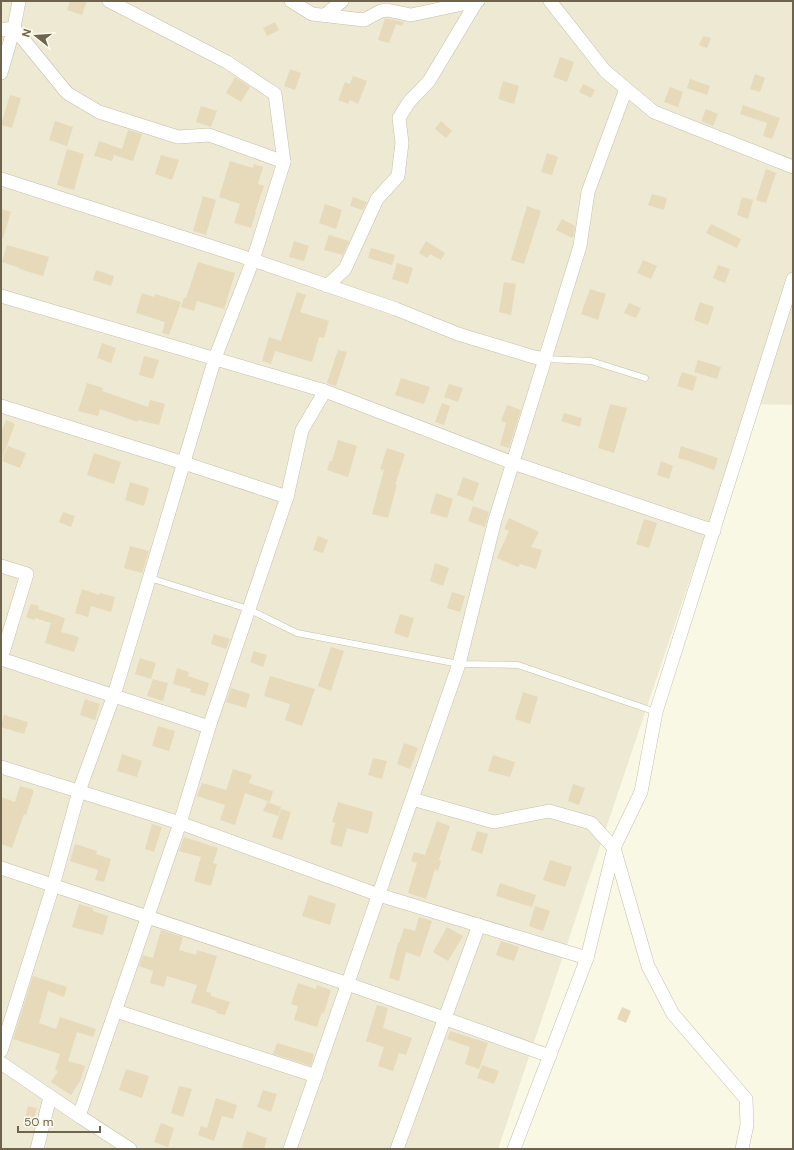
<svg xmlns="http://www.w3.org/2000/svg" width="794" height="1150" viewBox="0 0 794 1150" font-family="'DM Sans',sans-serif">
  <rect width="100%" height="100%" fill="#f9f8e5"/>
  <path fill="#ede9d3" d="M1,1H793V405L749,404L498,1149H1Z"/>
  <g fill="#e6dabb">
    <path d="M70,1H87L82,15L67,10Z"/>
    <path d="M385,18L404,22L402,26L396,24L389,43L378,40Z"/>
    <path d="M275,22L279,30L267,36L263,28Z"/>
    <path d="M703,36L711,38L707,48L699,45Z"/>
    <path d="M560,57L574,62L567,82L553,77Z"/>
    <path d="M290,69L301,73L295,90L284,86Z"/>
    <path d="M755,74L765,78L760,92L750,89Z"/>
    <path d="M353,76L367,81L358,104L350,100L348,104L338,100L345,82L350,84Z"/>
    <path d="M235,77L250,87L241,102L226,93Z"/>
    <path d="M690,79L710,86L707,95L687,88Z"/>
    <path d="M503,81L519,86L514,104L498,99Z"/>
    <path d="M583,84L595,90L591,98L579,92Z"/>
    <path d="M670,87L683,92L678,107L664,102Z"/>
    <path d="M10,95L21,98L12,128L1,125Z"/>
    <path d="M743,105L780,118L772,139L763,136L767,123L740,114Z"/>
    <path d="M201,106L217,111L211,127L196,122Z"/>
    <path d="M706,109L718,114L713,126L701,121Z"/>
    <path d="M55,121L73,127L67,146L49,140Z"/>
    <path d="M441,121L452,131L446,138L435,129Z"/>
    <path d="M128,130L142,134L133,161L114,155L112,161L94,156L99,141L122,149Z"/>
    <path d="M67,149L84,154L74,190L57,185Z"/>
    <path d="M547,153L558,157L552,175L541,172Z"/>
    <path d="M161,155L179,160L172,180L155,174Z"/>
    <path d="M230,161L253,168L254,164L263,167L258,184L264,186L255,212H256L251,228L234,223L240,204L219,197Z"/>
    <path d="M766,169L776,173L766,203L756,200Z"/>
    <path d="M652,194L667,198L664,210L648,205Z"/>
    <path d="M203,196L216,200L206,235L193,231Z"/>
    <path d="M353,197L367,202L363,210L350,206Z"/>
    <path d="M742,197L753,200L748,219L737,215Z"/>
    <path d="M325,204L342,210L336,229L319,223Z"/>
    <path d="M527,206L541,211L524,264L511,260Z"/>
    <path d="M1,209L11,212L3,238H1Z"/>
    <path d="M562,219L575,226L574,235L572,238L556,230Z"/>
    <path d="M711,224L741,239L737,248L706,233Z"/>
    <path d="M329,235L349,241L343,255L324,250Z"/>
    <path d="M294,241L309,246L304,261L289,257Z"/>
    <path d="M426,241L445,253L441,260L430,254L427,258L419,253Z"/>
    <path d="M7,245L49,257L43,276L19,269L20,268L2,262Z"/>
    <path d="M371,248L395,255L392,265L368,258Z"/>
    <path d="M643,260L657,266L651,279L637,273Z"/>
    <path d="M198,262L235,273L224,309L197,301L194,311L181,307L184,298H186Z"/>
    <path d="M397,263L413,268L408,284L392,279Z"/>
    <path d="M718,265L730,269L725,283L713,278Z"/>
    <path d="M96,270L114,276L111,286L93,280Z"/>
    <path d="M504,282L516,284L511,315L499,312Z"/>
    <path d="M590,289L606,294L598,320L581,314Z"/>
    <path d="M297,292L306,295L300,312L329,321L324,338L319,337L312,362L275,351L271,364L262,361L269,337L281,341Z"/>
    <path d="M142,293L154,297L155,294L181,302L169,335L162,333L165,322L136,313Z"/>
    <path d="M700,302L714,307L708,325L694,320Z"/>
    <path d="M629,303L641,308L636,318L624,313Z"/>
    <path d="M102,343L116,348L111,363L97,358Z"/>
    <path d="M338,350L347,352L336,386L327,383Z"/>
    <path d="M144,356L159,360L153,379L139,375Z"/>
    <path d="M698,360L721,367L717,379L694,372Z"/>
    <path d="M682,372L697,377L693,391L677,386Z"/>
    <path d="M401,378L430,387L424,404L395,395Z"/>
    <path d="M87,383L103,388L102,391L148,407L150,400L165,404L159,425L138,420V422L100,409L98,416L78,411Z"/>
    <path d="M449,384L463,388L458,402L444,397Z"/>
    <path d="M442,403L450,406L444,425L435,422Z"/>
    <path d="M610,404L627,408L614,453L598,448Z"/>
    <path d="M507,405L521,410L509,448L500,445L506,423L501,421Z"/>
    <path d="M564,413L582,418L580,427L561,421Z"/>
    <path d="M6,420L15,424L2,459H1V433Z"/>
    <path d="M338,440L357,446L348,477L327,470L330,461H332Z"/>
    <path d="M8,446L26,453L20,468L2,461Z"/>
    <path d="M681,446L718,458L714,470L689,461L678,458Z"/>
    <path d="M387,448L405,454L395,485H397L388,518L372,514L384,470L380,469Z"/>
    <path d="M94,453L121,462L114,484L87,475Z"/>
    <path d="M661,461L673,466L669,479L657,475Z"/>
    <path d="M463,477L479,483L473,501L457,495Z"/>
    <path d="M130,482L149,488L144,506L125,500Z"/>
    <path d="M436,493L453,499L447,518L430,513Z"/>
    <path d="M473,506L489,512L485,527L468,521Z"/>
    <path d="M63,512L75,516L71,527L59,522Z"/>
    <path d="M509,518L539,532L531,547L542,550L536,569L520,564L518,567L497,558L509,531L504,529Z"/>
    <path d="M644,519L657,523L649,548L636,544Z"/>
    <path d="M318,536L328,540L323,553L313,550Z"/>
    <path d="M130,546L149,551L142,573L124,568Z"/>
    <path d="M435,563L449,568L443,586L430,581Z"/>
    <path d="M82,589L99,595L100,593L115,597L111,612L91,606L88,617L75,613Z"/>
    <path d="M452,592L465,596L460,612L447,608Z"/>
    <path d="M31,604L39,606L38,609L65,618L61,632L79,637L74,652L45,643L51,623L35,618V620L26,617Z"/>
    <path d="M400,614L414,618L408,638L394,633Z"/>
    <path d="M214,634L230,639L226,649L211,644Z"/>
    <path d="M331,647L344,651L331,691L318,686Z"/>
    <path d="M254,651L267,655L263,667L250,662Z"/>
    <path d="M140,658L156,663L151,679L135,674Z"/>
    <path d="M177,668L189,672L188,676L209,683L205,696L190,692L191,689L173,684Z"/>
    <path d="M270,676L315,689L302,726L285,720L290,704L264,696Z"/>
    <path d="M153,679L168,683L163,701L147,696Z"/>
    <path d="M231,688L250,694L246,708L226,702Z"/>
    <path d="M523,692L538,697L530,724L515,719Z"/>
    <path d="M85,699L100,704L95,720L80,715Z"/>
    <path d="M4,715L28,722L24,734L1,727Z"/>
    <path d="M158,726L175,731L169,751L152,746Z"/>
    <path d="M404,743L418,748L410,769L397,764Z"/>
    <path d="M122,754L142,761L137,777L117,771Z"/>
    <path d="M493,755L515,762L510,777L488,771Z"/>
    <path d="M373,758L387,761L382,779L368,775Z"/>
    <path d="M233,769L252,775L249,783L273,791L270,802L245,793L235,825L220,820L225,805L197,796L202,783L226,790Z"/>
    <path d="M573,784L585,788L579,805L568,801Z"/>
    <path d="M20,786L34,790L26,815L24,814L12,848L1,844V797L15,802Z"/>
    <path d="M267,802L281,807L278,816L263,811Z"/>
    <path d="M338,802L373,812L368,834L347,828L342,847L330,844L335,823L332,822Z"/>
    <path d="M281,809L291,812L282,840L272,837Z"/>
    <path d="M437,821L450,826L439,860L441,861L438,871L435,869L426,899L408,893L417,863L411,861L414,852L425,855Z"/>
    <path d="M152,824L162,827L154,852L145,849Z"/>
    <path d="M477,831L488,834L482,854L471,850Z"/>
    <path d="M184,837L218,848L213,863L217,864L211,886L194,881L201,857L179,851Z"/>
    <path d="M75,844L97,851L96,854L111,859L104,882L95,880L98,870L70,861Z"/>
    <path d="M550,860L572,867L565,887L543,880Z"/>
    <path d="M500,883L536,895L532,907L496,896Z"/>
    <path d="M309,895L336,904L330,925L302,916Z"/>
    <path d="M79,904L93,908V911L108,916L103,935L72,927Z"/>
    <path d="M535,906L550,911L543,931L529,926Z"/>
    <path d="M419,917L432,921L420,957L406,952L399,981L389,978L398,943H399L404,928L415,931Z"/>
    <path d="M447,927L463,936L448,961L433,952Z"/>
    <path d="M161,930L183,937L179,950L196,955L197,950L217,956L206,992L211,993V996L230,1002L225,1015L216,1013L217,1011L191,1003L197,985L167,976L164,987L150,983L153,971L139,966L143,955L153,958Z"/>
    <path d="M501,941L519,947L514,961L496,955Z"/>
    <path d="M33,976L67,987L64,997L48,991L39,1023L56,1029L60,1017L96,1029L93,1037L77,1032L68,1061L85,1066L80,1081L71,1095L51,1082L58,1071L55,1070L60,1054L13,1039Z"/>
    <path d="M298,983L316,989L317,985L331,990L324,1013L322,1012L317,1027L294,1020L298,1006L291,1004Z"/>
    <path d="M377,1005L388,1008L383,1028L412,1038L406,1055L399,1053L393,1071L378,1066L384,1047L366,1041Z"/>
    <path d="M622,1007L631,1011L626,1023L617,1019Z"/>
    <path d="M450,1031L488,1043L479,1069L465,1064L470,1047L447,1039Z"/>
    <path d="M277,1043L314,1054L311,1066L273,1054Z"/>
    <path d="M482,1065L499,1071L494,1084L477,1078Z"/>
    <path d="M126,1069L149,1076L142,1098L119,1090Z"/>
    <path d="M179,1086L192,1089L183,1117L171,1113Z"/>
    <path d="M263,1090L277,1094L271,1112L257,1107Z"/>
    <path d="M216,1098L237,1105L233,1119L222,1116L214,1141L198,1135L201,1126L207,1128Z"/>
    <path d="M28,1106L37,1108L33,1123L24,1121Z"/>
    <path d="M161,1123L174,1128L168,1147L154,1142Z"/>
    <path d="M247,1131L267,1138L264,1149H248L242,1147Z"/>
  </g>
  <g fill="none" stroke-linecap="round" stroke-linejoin="round">
    <defs>
      <g id="lane">
        <path d="M545,359L591,361L645,378"/>
        <path d="M150,578L248,609L297,633L459,664L518,665L656,712"/>
      </g>
      <g id="street">
        <path d="M291,1L312,14L364,20L381,11L387,10L411,15L477,1"/>
        <path d="M550,1L605,71L654,112L793,167"/>
        <path d="M325,15L342,1"/>
        <path d="M1,30L14,28L67,93L99,112L178,137L209,135L284,162"/>
        <path d="M1,73L14,28L19,1"/>
        <path d="M1,179L253,260L396,309L458,334L534,357L545,359"/>
        <path d="M327,286L345,269L377,199L398,176L402,143L399,118L409,102L429,81L477,1H478"/>
        <path d="M1,296L325,391L513,463L714,531"/>
        <path d="M1,406L184,463L287,497"/>
        <path d="M1,566L27,574L1,659"/>
        <path d="M1,659L209,727"/>
        <path d="M1,767L180,823L379,895L587,958"/>
        <path d="M412,799L494,822L549,811L591,823L614,848L648,966L673,1014L746,1099L747,1125L742,1149"/>
        <path d="M1,868L348,984L550,1056"/>
        <path d="M116,1011L316,1076"/>
        <path d="M1,1051L53,886L79,791L114,695L132,636L215,358L253,260L284,162L275,94L227,62L109,1"/>
        <path d="M1,1063L79,1116L130,1149"/>
        <path d="M79,1116L180,823L209,727L287,497L302,430L325,391"/>
        <path d="M37,1149L50,1097"/>
        <path d="M290,1149L459,664L495,520L545,359L580,246L588,192L626,89"/>
        <path d="M397,1149L479,925"/>
        <path d="M514,1149L587,958L614,848L641,792L656,712L793,279"/>
      </g>
    </defs>
    <use href="#lane" stroke="#c6bfab" stroke-width="7"/>
    <use href="#street" stroke="#c6bfab" stroke-width="14"/>
    <use href="#lane" stroke="#fff" stroke-width="6"/>
    <use href="#street" stroke="#fff" stroke-width="13"/>
  </g>
  <rect width="794" height="1150" fill="none" stroke="#6e644e" stroke-width="4"/>
  <g transform="translate(36 36) rotate(287)" stroke="#fcfbeb" stroke-width="3" paint-order="stroke">
  <path d="M0-3L7 15L0 10L-7 15Z" fill="#6e644e"/>
  <text y="-6" font-size="11" font-weight="bold" text-anchor="middle" fill="#6e644e">N</text>
  </g>
  <path d="M18 1126v6h82v-6" fill="none" stroke="#6e644e" stroke-width="2"/>
  <text x="24" y="1126" font-size="12" fill="#6e644e" stroke="#fcfbeb" stroke-width="3" paint-order="stroke">50 m</text>
</svg>
